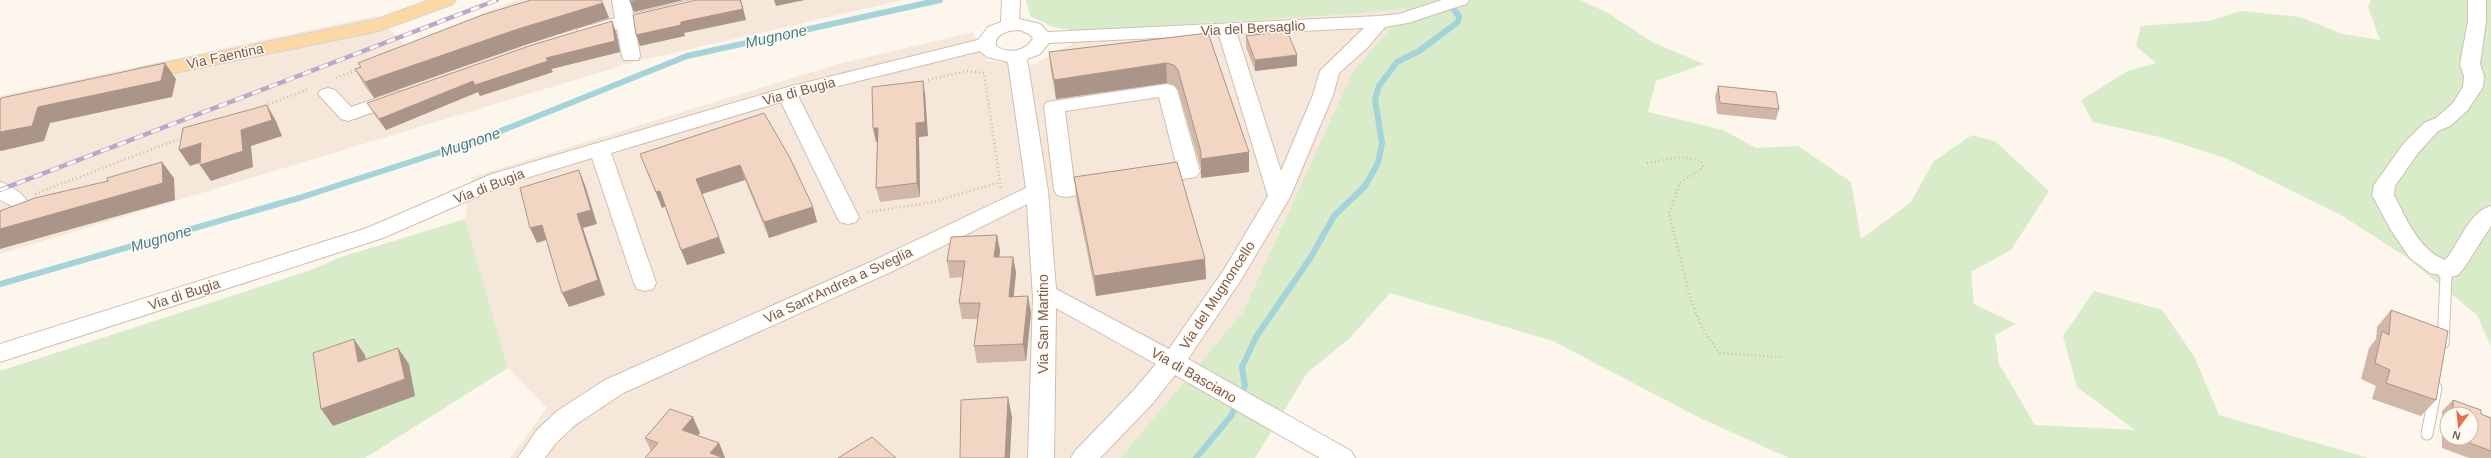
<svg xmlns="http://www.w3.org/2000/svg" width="2491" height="458" viewBox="0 0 2491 458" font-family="Helvetica,sans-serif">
  <rect width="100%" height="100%" fill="#fdf6ec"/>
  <g fill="#f5e8da">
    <path d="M517,0H903L634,62L0,254V96L376,16L405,45Z"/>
    <path d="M1408,9L1352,73L1243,312L1120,458H510L547,408L508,368L465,219L472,177L838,64L973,32L987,61L1033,65L1098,29Z"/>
  </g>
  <g fill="#d8ecc9">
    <path d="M1026,0H1580L1608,13L1652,42L1704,64L1656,81L1648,112L1723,130L1756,148L1798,146L1851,182L1861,239L1910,203L1934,161L1972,135L1996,142L2049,191L2011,250L1971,272L1974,304L2016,324L1995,335L1999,364L2035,425L2135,430L2077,387L2063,336L2094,291L2162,310L2194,356L2219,415L2369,458H1789L1698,417L1553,341L1390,293L1350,338L1307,373L1255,458H1120L1243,312L1352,73L1407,9L1352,14L1078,31L1053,27L1030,16Z"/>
    <path d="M2371,0H2491V347L2477,315L2406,257L2341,215L2225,158L2160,137L2093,122L2081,100L2128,71L2156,63L2136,46L2141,26L2209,21L2241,11L2300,17L2342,34L2380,40L2368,7Z"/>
    <path d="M465,219L508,368L365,458H0V371L308,271L341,257Z"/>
  </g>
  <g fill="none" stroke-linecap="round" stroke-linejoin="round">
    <g stroke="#a5d3da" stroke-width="6">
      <path d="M0,284L299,198L481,139L687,56L940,0"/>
      <path d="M1196,458L1231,416L1245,386L1242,367L1256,337L1311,257L1334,216L1365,186L1378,163L1382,143L1375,99L1379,86L1397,62L1419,51L1458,22L1459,16L1446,0"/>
    </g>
    <defs>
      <g id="lane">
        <path d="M2442,269L2446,277L2443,343"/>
        <path d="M2427,434L2436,388"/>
      </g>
      <g id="street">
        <path d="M612,0H630L633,14L691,0H723L720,4L635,24L640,56L638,60H624L622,56L617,29L585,39L578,37L576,33L578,29L615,18Z"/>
        <path d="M1002,0H1020L1019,19L1040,24L1048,32L1379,16L1399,14L1442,0H1469L1466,4L1408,23L1385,27L1367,48L1339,73L1333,95L1290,197L1241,280L1188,359L1351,451L1355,458H1320L1175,375L1152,404L1100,458H1071L1075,451L1134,390L1156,364L1056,308L1054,458H1028L1033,297L1027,204L893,271L623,393L575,425L555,444L545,458H518L537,430L557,411L605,380L877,259L1026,188L1008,62L987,57L980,51L798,96L859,217L856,222L848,224L840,222L837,217L781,102L611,153L656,283L653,289L645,291L637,289L634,283L592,158L506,184L383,238L0,362V344L367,228L492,174L788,87L978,40L988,27L1001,22ZM1364,28L1320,71L1313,95L1281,171L1237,34ZM1020,30L1029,34L1033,38C1026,52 1008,54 996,46C994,33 1010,30 1020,30ZM1219,35L1268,196L1225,268L1169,349L1056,289L1048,191L1027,59L1040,54L1049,43Z"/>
        <path d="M2468,0H2486V21L2480,64L2484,76L2483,87L2467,111L2450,126L2438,131L2418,153L2395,186L2394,195C2406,218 2419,250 2445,260C2460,244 2468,212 2491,206V226L2464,268L2458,275L2450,277L2430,273L2410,258L2391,230L2372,195L2374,185L2404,143L2424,123L2436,118L2453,103L2463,87L2464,76L2460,64L2468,21Z"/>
        <path d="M1167,84L1174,86L1177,90L1200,172L1196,177L1065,197L1057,195L1054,190L1044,106L1047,102ZM1159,97L1177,167L1074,182L1065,111Z"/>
        <path d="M328,88L335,90L351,107L398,91L405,93L408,97L405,101L348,121L341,119L318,94L321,90Z"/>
        <path d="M0,182C10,185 21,192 27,201L24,206L16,208L0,200Z"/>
      </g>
      <path id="primary" d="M430,0H456L453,4L379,31L140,80L133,78L130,74L133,70L140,68L374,20Z"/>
    </defs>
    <use href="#lane" stroke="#d1beb0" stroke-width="13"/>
    <use href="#street" stroke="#d1beb0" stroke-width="2"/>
    <use href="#primary" stroke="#dad1cd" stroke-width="2"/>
    <g stroke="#d9b8a5" stroke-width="2.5" stroke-dasharray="1 3" stroke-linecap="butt">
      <path d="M336,78L357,70"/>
      <path d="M928,80L967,71L984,73L1001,189"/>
      <path d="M261,107L309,89"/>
      <path d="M1647,163L1681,157L1701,161L1703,168L1680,183L1669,214L1690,297L1701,326L1719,353L1781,357"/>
      <path d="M35,194L184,137"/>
      <path d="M868,212L933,202L1000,182"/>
    </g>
    <use href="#lane" stroke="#fff" stroke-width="11"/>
    <use href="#street" fill="#fff" fill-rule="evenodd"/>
    <use href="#primary" fill="#fbd9a5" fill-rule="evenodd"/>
    <defs>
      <path id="rail" d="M0,190L497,0"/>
    </defs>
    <use href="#rail" stroke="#b9a8c9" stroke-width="4.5"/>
    <use href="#rail" stroke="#fffaf3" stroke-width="3" stroke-dasharray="9" stroke-linecap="butt"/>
  </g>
  <g fill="#d1b7a8" fill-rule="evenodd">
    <path d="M603,3L609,18L522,46L374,98L364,85L355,69L361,67L358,63Z"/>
    <path d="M616,32L620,52L551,69L553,72L480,96L478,92L386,130L374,114L367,103Z"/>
    <path d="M1208,33L1249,152V172L1201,178V169L1178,90L1174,85L1167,83L1056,99L1051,71L1049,52Z"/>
    <path d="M1246,36L1297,66L1255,71L1246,47Z"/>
    <path d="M1718,86L1779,109L1776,120L1717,114L1715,97Z"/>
    <path d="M925,94L928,136L919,137L920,197L880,202L876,188L877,142H876L873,128Z"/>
    <path d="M640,154L790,158L813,207L817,222L769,238L745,180L702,194L725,253L687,265L665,206L662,208Z"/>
    <path d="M1074,177L1205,259L1206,279L1096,296L1076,197Z"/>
    <path d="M997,235L1000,251L999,257H1013L1016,273L1013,297L1028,296L1031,313L1026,361L977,363L974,346L978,319H962L959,303L963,277L950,278L947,261Z"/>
    <path d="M2391,310L2436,400L2421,416L2372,399L2376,386L2361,379L2369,348L2376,339L2377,327Z"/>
    <path d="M2453,400L2481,414L2491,418V458H2469L2442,448V411ZM2447,414H2471V438H2447Z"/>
    <path d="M700,433L698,436L719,443L725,458H645L651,451L645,438Z"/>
  </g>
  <g fill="#aa9588">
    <path d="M637,0H684L634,12L630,2Z"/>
    <path d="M740,0H741L746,20L684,33L685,36L640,46L636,35Z"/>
    <path d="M774,0H805L776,6Z"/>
    <path d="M603,3L609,18L522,46L374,98L365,82L515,30Z"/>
    <path d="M612,21L616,32L620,52L551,69L553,72L480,96L478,92L386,130L379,119L473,81L546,58Z"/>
    <path d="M1297,55V66L1255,71V60Z"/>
    <path d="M165,63L176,79L172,97L50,123L44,141L1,151L0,150V132L38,107Z"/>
    <path d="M1166,63L1167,83L1056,99L1054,80Z"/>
    <path d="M923,81L925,94L928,136L919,137L920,197L917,183L916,123Z"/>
    <path d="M267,105L276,121L282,136L251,146L253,167L211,181L200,165Z"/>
    <path d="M873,128H878L881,142H876Z"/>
    <path d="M201,143L212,159L190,166L179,150Z"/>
    <path d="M1249,152V172L1201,178V159Z"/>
    <path d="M162,162L174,178L175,200L0,249V229Z"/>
    <path d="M740,165L745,180L702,194L696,179Z"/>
    <path d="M579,170L585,185L597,224L583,228L605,295L569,307L562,293L577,214Z"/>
    <path d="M660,191L666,206L662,208L656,192Z"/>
    <path d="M813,207L817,222L769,238L764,222Z"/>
    <path d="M542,225L549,239L537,243L530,228Z"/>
    <path d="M997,235L1000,251L997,273L994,257Z"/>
    <path d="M719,237L725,253L687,265L681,250Z"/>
    <path d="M1013,257L1016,273L1012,313L1009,297Z"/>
    <path d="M1205,259L1206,279L1096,296L1094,276Z"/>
    <path d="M1028,296L1031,313L1026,361L1023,344Z"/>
    <path d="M354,339L365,355L369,378L358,362Z"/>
    <path d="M398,348L409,364L415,396L333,426L321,409Z"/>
    <path d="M1008,397L1012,417L1010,458H1005Z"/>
    <path d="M693,417L700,433L689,446L682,430Z"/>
    <path d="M719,443L725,458H712L710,453Z"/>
  </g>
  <g fill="#f3d5c3" stroke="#aa9588">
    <path d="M531,0H601L603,3L515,30L365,82L355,69L361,67L358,63L485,14Z"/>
    <path d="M630,0H637L630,2Z"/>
    <path d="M696,0H740L743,9L681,22V25L636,35L633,15Z"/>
    <path d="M612,21L615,41L546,58L548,61L475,85L473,81L379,119L367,103L532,45Z"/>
    <path d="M1287,31L1297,55L1255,60L1246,36Z"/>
    <path d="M1208,33L1249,152L1201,159V152L1178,70L1174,65L1166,63L1054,80L1049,52Z"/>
    <path d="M165,63L161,81L38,107L32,126L0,132V101L1,98Z"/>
    <path d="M923,81L925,122L916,123L917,183L876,188L878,128H873L872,87Z"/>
    <path d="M1718,86L1776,92L1779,109L1720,103Z"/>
    <path d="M267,105L272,120L241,130L243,151L200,165L201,143L179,150L183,128Z"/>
    <path d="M764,113L790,158L813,207L764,222L740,165L696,179L719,237L681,250L660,191L656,192L640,154Z"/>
    <path d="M162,162L163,183L0,229V211L35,198L108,181L107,178Z"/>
    <path d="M1177,162L1205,259L1094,276L1074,177Z"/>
    <path d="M579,170L591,210L577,214L598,280L562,293L542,225L530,228L520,188Z"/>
    <path d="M997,235L994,257H1013L1009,297L1028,296L1023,344L974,346L980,303H959L965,261H947L951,237Z"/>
    <path d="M2391,310L2448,331L2436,400L2386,383L2390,370L2375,363L2382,331L2389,335Z"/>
    <path d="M354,339L358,362L398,348L405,379L321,409L313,353Z"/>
    <path d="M1008,397L1005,458H960L961,400Z"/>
    <path d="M2453,400L2481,410V414L2491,418V451L2457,438H2471V414H2453Z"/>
    <path d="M670,409L693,417L682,430L719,443L710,453L724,458H645L658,443L645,438Z"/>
    <path d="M872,437L896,458H838Z"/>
  </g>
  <g text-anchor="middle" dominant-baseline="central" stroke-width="3" stroke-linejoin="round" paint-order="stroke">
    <g font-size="14" fill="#7a5c4d" stroke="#fffaf3">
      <text transform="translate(1253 28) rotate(-3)">Via del Bersaglio</text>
      <text transform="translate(225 56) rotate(-12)">Via Faentina</text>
      <text transform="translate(799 91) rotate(-15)">Via di Bugia</text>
      <text transform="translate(489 186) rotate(-21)">Via di Bugia</text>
      <text transform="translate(838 285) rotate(-25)">Via Sant'Andrea a Sveglia</text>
      <text transform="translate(184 294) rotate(-18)">Via di Bugia</text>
      <text transform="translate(1217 295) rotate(-57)">Via del Mugnoncello</text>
      <text transform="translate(1043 324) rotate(-90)">Via San Martino</text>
      <text transform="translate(1194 375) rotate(30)">Via di Basciano</text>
    </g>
    <g font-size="15" font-style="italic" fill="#437c86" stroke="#fffaf3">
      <text transform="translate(776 36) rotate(-12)">Mugnone</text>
      <text transform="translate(470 142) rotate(-19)">Mugnone</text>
      <text transform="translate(161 238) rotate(-16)">Mugnone</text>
    </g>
  </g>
  <g transform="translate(2459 426) rotate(195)"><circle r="19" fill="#fffaf3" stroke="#cabbb1"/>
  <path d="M0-3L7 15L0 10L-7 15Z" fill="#e76f51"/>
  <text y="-6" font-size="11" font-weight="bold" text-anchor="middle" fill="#7a5c4d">N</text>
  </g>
</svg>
